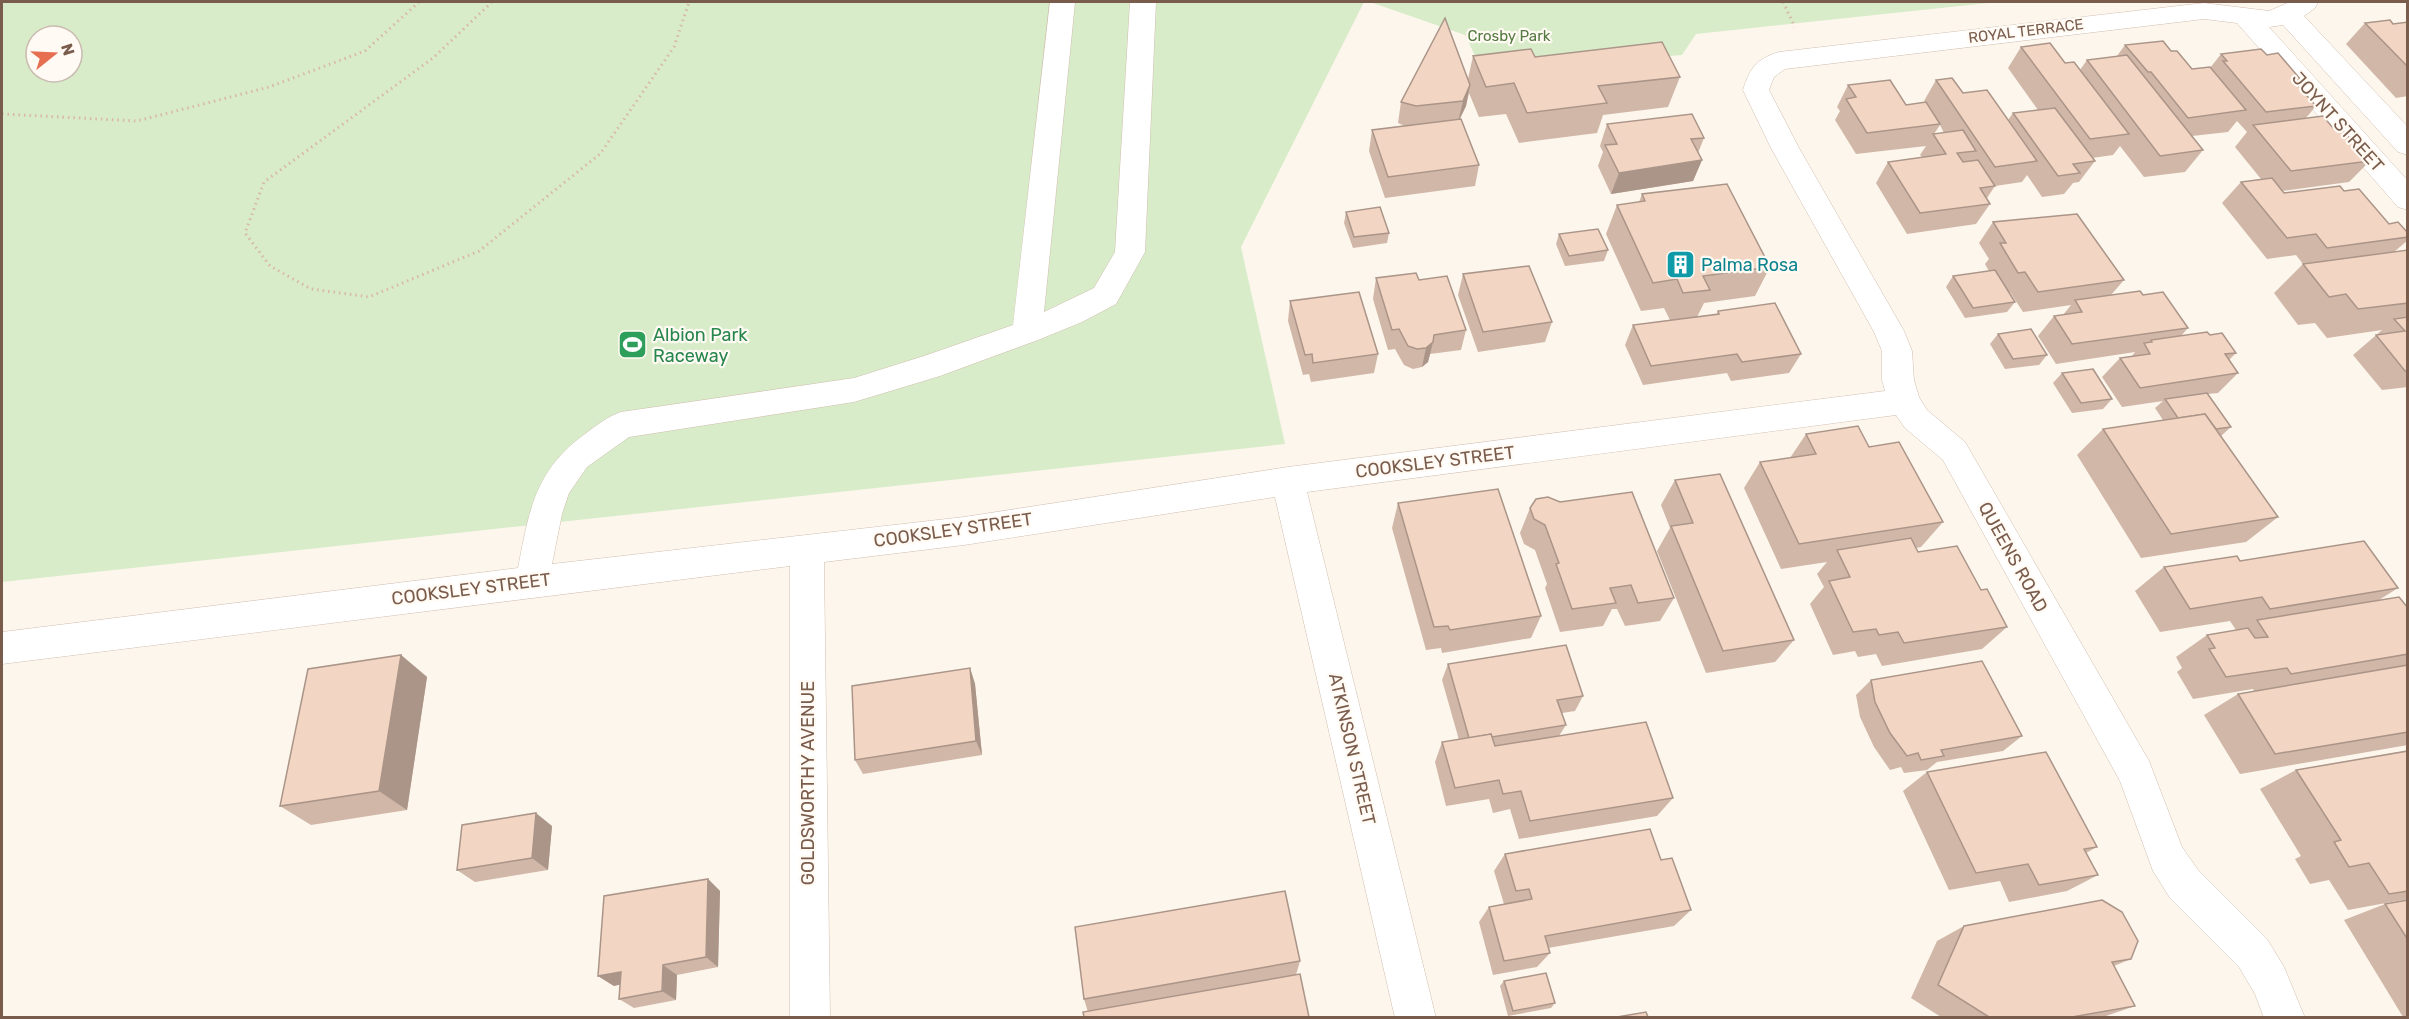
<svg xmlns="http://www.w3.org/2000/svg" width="2409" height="1019" viewBox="0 0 2409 1019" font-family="Rubik,sans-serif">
  <rect width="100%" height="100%" fill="#fdf6ec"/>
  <g fill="#d8ecc9" fill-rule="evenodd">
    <path d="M2,2H1364L1241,247L1285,444L2,582ZM36,36H72V72H36Z"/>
    <path d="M1370,2H1998L1696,34L1682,55L1483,72L1465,35Z"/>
  </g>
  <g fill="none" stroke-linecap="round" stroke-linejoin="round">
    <defs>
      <path id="minor" d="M1050,2H1075L1044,312L1094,288L1115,252L1130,2H1156L1145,252L1116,304L1082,322L1038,340L940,376L854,402L629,437L587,467L569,493L562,514L552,564L964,517L1288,467L1885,391L1882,380V351L1874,332L1771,148L1743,90C1750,68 1756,59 1779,52L2204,3L2269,11L2290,2H2318L2315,8L2304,16L2408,127V155L2398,152L2283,25L2269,27L2408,181V210L2398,207L2237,23L2204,19L1785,69L1774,77L1769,90L1799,148L1904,331L1912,351L1914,380L1919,397L1927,410L1965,442L2149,761L2182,847L2198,870L2267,939L2284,967L2305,1018H2264L2255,994L2239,967L2170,898L2153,871L2120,781L1943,460L1905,428L1896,415L1307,492L1436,1018H1395L1275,497L964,545L824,562L830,1018H790V566L2,664V632L518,568C529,511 535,470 585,434C597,425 607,417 621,412L854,378L924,356L1013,325Z"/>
    </defs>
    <use href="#minor" stroke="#d1beb0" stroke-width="1"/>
    <g stroke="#d9b8a5" stroke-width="3" stroke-dasharray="1.5 4" stroke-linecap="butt">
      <path d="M492,2L433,58L264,182L245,233L270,266L311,289L369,297L479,251L600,154L674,47L689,2"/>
      <path d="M1783,2L1795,27"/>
      <path d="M2,114L137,121L269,87L365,51L419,2"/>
    </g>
    <use href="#minor" fill="#fff" fill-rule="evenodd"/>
  </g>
  <g fill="#d1b7a8" fill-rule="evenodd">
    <path d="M2408,22V96L2396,98L2346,44L2365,23L2393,24Z"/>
    <path d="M2125,45L2171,51L2192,69L2210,68L2221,54L2267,55L2301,80L2297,85L2316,106L2305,119L2333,128L2370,161L2349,182L2282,191L2284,193L2344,191L2389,224L2408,233V240L2394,252L2408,250V387L2382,390L2353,355L2382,330L2327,338L2315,323L2298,325L2274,293L2303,264L2296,255L2267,259L2222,203L2241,182L2261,179L2235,147L2247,132L2237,121L2228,132L2192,136L2203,150L2185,172L2144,177L2120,146L2113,155L2092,158L2095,161L2079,182L2073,183L2064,194L2042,197L2027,175L2022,182L1995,186L1987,198L1990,204L1976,224L1907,234L1876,183L1888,162L1922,157L1920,155L1926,146L1856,154L1835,120L1840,111L1837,107L1848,85L1906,105L1925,102L1924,101L1936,80L1963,93L2008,120L2013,113L2038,110L2008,68L2021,47L2065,63L2080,70L2087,60L2117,56ZM1940,125L1944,133L1934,134Z"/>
    <path d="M1473,56L1535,57L1680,77L1668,107L1603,115L1597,133L1519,143L1506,114L1479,117L1469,93L1466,106L1460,119L1479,165L1475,186L1385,198L1369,151L1372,130L1405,126L1398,123L1401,102L1468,79Z"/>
    <path d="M1607,124L1704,138L1698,153L1702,160L1693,181L1611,194L1598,166L1603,152L1600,146Z"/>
    <path d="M1642,194L1770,267L1755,296L1704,303L1697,317L1717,314L1718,311L1801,354L1789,373L1731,381L1727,373L1643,385L1625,345L1633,325L1670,320L1664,308L1641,311L1606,234L1617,205L1639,202Z"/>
    <path d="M1346,212L1389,233L1387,243L1353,248L1344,223Z"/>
    <path d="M1993,222L2124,280L2111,295H2143L2188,328L2181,336L2210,335L2236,353L2229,360L2238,373L2218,393L2208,394L2231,427L2221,436L2278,517L2246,542L2141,558L2077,455L2103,429L2163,420L2155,408L2163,401L2122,407L2102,377L2120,358L2132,356L2135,352L2056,364L2038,336L2054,316L2063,315L2071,305L2023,312L2010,292H2009L2015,302L2007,312L1965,318L1946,287L1953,276L1989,271L1985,264L1989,259L1979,243Z"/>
    <path d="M1559,234L1608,250L1604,261L1565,266L1556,244Z"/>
    <path d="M1463,274L1552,322L1545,342L1478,352L1458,295Z"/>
    <path d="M1376,278L1419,280L1466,330L1461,350L1430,354L1428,362L1422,367L1413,369L1404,365L1395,349L1388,350L1373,299Z"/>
    <path d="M1290,301L1378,354L1374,373L1311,382L1309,374L1303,375L1288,321Z"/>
    <path d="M1998,334L2047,355L2039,365L2005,369L1990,344Z"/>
    <path d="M2062,373L2112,399L2103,409L2072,413L2053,383Z"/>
    <path d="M1806,434L1869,447L1943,522L1921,547L1916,548L1918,552L1981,590L2007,627L1982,649L1882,666L1876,654L1858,657L1855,651L1833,655L1810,604L1824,587L1817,574L1827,562L1781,569L1744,488L1760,462L1790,458Z"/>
    <path d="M1675,480L1794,640L1775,662L1706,673L1657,551L1670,528L1661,505Z"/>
    <path d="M1398,503L1541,616L1531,638L1442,653L1441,648L1426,650L1392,528Z"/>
    <path d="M1530,508L1674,598L1660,621L1625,626L1617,609H1612L1603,626L1560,632L1545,588L1547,584L1535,550L1524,544L1520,533Z"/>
    <path d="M2240,561L2398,588L2379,600L2408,608V745L2240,774L2204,715L2238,694L2254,691L2253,689L2193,699L2177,672L2182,668L2176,657L2207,635L2236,630L2230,621L2160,632L2135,591L2164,567Z"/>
    <path d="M401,655L427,677L407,810L311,825L280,806Z"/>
    <path d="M1448,664L1583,696L1575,711L1562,713L1566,725L1559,736L1673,798L1657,816L1519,839L1510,809L1493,813L1489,799L1446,806L1435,762L1442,742L1459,740L1442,680Z"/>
    <path d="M970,668L975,684L982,755L863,774L855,760Z"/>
    <path d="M1871,680L2022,736L2003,751L1937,762L1927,770L1904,773L1901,767L1890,770L1874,747L1860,717L1856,695Z"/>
    <path d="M2408,750V899L2348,910L2329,880L2310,884L2295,859L2301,856L2260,789L2296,770L2405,751Z"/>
    <path d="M1927,772L2097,847L2086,853L2098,875L2067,891L2009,902L2000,881L1949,890L1903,791Z"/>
    <path d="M552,826L548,870L475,882L457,870Z"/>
    <path d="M1505,854L1661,860L1691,910L1674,926L1548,948L1550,953L1537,967L1493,975L1479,922L1489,907L1504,904L1494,871Z"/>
    <path d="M708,879L720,891L718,967L677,975L676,1000L634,1008L619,999L620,984L614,986L598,976Z"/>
    <path d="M2408,900V1017H2403L2344,920L2385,904Z"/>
    <path d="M1964,926L2131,959L2114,966L2135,1006L2103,1017H1941L1911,998L1937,941Z"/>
    <path d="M1300,961L1296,975L1088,1012L1084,999Z"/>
    <path d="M1504,981L1555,1003L1551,1008L1508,1016L1500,986Z"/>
  </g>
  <g fill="#aa9588">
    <path d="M1470,85L1466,106L1458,122L1463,101Z"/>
    <path d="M1702,160L1693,181L1611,194L1619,173Z"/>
    <path d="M1433,342L1428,362L1422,367L1426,348Z"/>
    <path d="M401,655L427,677L407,810L379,791Z"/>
    <path d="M970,668L975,684L982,755L976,741Z"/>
    <path d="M536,813L552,826L548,870L532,858Z"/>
    <path d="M708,879L720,891L718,967L706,957Z"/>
    <path d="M663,965L677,975L676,1000L662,991Z"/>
    <path d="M621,972L635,981L614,986L598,976Z"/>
  </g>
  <g fill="#f3d5c3" stroke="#aa9588" stroke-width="1.5">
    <path d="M1445,18L1470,85L1463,101L1416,106L1401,102Z"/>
    <path d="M2390,20L2393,24L2408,22V67L2365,23Z"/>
    <path d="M2163,41L2171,51H2177L2192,69L2210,67L2246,110L2188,118L2151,72H2148L2125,45Z"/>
    <path d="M1662,42L1680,77L1598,86L1607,103L1527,113L1514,83L1486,87L1473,56L1531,49L1535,57Z"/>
    <path d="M2050,43L2065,63L2074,62L2129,134L2090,139L2021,47Z"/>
    <path d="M2261,49L2267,55L2278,53L2301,80L2294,81L2316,106L2266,112L2223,61H2227L2221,54Z"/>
    <path d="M2127,55L2203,150L2160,156L2087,60Z"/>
    <path d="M1952,78L1963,93L1987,90L2037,161L1995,167L1936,80Z"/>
    <path d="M1890,80L1906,105L1926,102L1940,124L1867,133L1846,99L1856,97L1848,85Z"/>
    <path d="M2055,108L2095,161L2073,164L2080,173L2058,176L2013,113Z"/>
    <path d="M1692,114L1704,138L1691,139L1702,160L1619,173L1605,145L1617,144L1607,124Z"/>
    <path d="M2323,116L2333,128L2340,127L2370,161L2291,171L2253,125Z"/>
    <path d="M1461,119L1479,165L1388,177L1372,130Z"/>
    <path d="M1963,130L1976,151L1957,153L1963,162L1978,160L1995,186L1980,188L1990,204L1920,213L1888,162L1946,154L1933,134Z"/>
    <path d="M2272,178L2284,193L2340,186L2344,191L2359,189L2389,224L2398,222L2408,233V237L2327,248L2316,234L2287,238L2241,182Z"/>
    <path d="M1727,184L1770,267L1703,276L1710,290L1683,293L1677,279L1653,283L1617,205L1645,201L1642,194Z"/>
    <path d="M1380,207L1389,233L1354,237L1346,212Z"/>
    <path d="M2077,214L2124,280L2038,292L2025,272L2018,273L2000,243H2006L1993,222Z"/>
    <path d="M1598,229L1608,250L1569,256L1559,234Z"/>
    <path d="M2408,250V303L2358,309L2346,294L2329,297L2303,264Z"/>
    <path d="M1529,266L1552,322L1483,332L1463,274Z"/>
    <path d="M1995,270L2015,302L1973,308L1953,276Z"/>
    <path d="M1416,273L1419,280L1447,276L1466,330L1434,335L1433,342L1426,348L1417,349L1408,346L1399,329L1392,330L1376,278Z"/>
    <path d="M2140,291L2143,295L2163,292L2188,328L2072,344L2054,316L2082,312L2075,300Z"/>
    <path d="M1359,292L1378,354L1313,363L1312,354L1305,355L1290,301Z"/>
    <path d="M1775,303L1801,354L1742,362L1737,354L1651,366L1633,325L1719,314L1718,311Z"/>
    <path d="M2408,317V371H2405L2376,335L2405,331L2394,319Z"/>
    <path d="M2031,329L2047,355L2013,359L1998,334Z"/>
    <path d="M2207,332L2210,335L2222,333L2236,353L2225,354L2238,373L2140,388L2120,358L2150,354L2144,343L2152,342L2151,340Z"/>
    <path d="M2093,369L2112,399L2081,403L2062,373Z"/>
    <path d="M2207,393L2231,427L2216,429L2205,414L2178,418L2165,399Z"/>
    <path d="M2205,414L2278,517L2171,534L2103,429Z"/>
    <path d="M1858,426L1869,447L1899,442L1943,522L1799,544L1760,462L1816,454L1806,434Z"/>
    <path d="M1720,474L1794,640L1723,651L1671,526L1693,523L1675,480Z"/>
    <path d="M1498,489L1541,616L1450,630L1448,626L1434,627L1398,503Z"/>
    <path d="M1632,492L1674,598L1638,603L1631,585L1610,588L1616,603L1572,609L1556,564L1559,563L1545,525L1534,519L1530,508L1536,499L1548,497L1560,502Z"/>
    <path d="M1911,538L1918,552L1957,546L1981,590L1987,589L2007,627L1904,643L1898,632L1879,635L1876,629L1853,632L1829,581L1850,577L1837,550Z"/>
    <path d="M2364,541L2398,588L2270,609L2262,597L2190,609L2164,567L2237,556L2240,561Z"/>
    <path d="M2399,597L2408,608V654L2291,674L2287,668L2226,677L2209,649L2215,648L2207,635L2248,628L2255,638L2268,637L2257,620Z"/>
    <path d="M1566,645L1583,696L1557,700L1566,725L1492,737L1491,734L1469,738L1448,664Z"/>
    <path d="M401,655L379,791L280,806L308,669Z"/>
    <path d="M1982,661L2022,736L1941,750L1944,756L1921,760L1918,753L1907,756L1890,733L1875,702L1871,680Z"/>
    <path d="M2408,665V732L2275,754L2238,694Z"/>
    <path d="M970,668L976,741L855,760L852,686Z"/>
    <path d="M1646,722L1673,798L1530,821L1521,791L1503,794L1499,780L1455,788L1442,742L1491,734L1495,746Z"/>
    <path d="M2408,751V891L2389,894L2369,863L2349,867L2334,842L2341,840L2296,770Z"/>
    <path d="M2046,752L2097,847L2084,849L2098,875L2039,885L2028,864L1976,873L1927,772Z"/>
    <path d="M536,813L532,858L457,870L462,825Z"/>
    <path d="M1650,829L1661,860L1672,858L1691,910L1545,936L1550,953L1504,961L1489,907L1532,899L1529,889L1516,891L1505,854Z"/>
    <path d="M708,879L706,957L663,965L662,991L619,999L621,972L598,976L604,896Z"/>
    <path d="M1285,891L1300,961L1084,999L1075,927Z"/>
    <path d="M2102,900L2122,912L2138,941L2131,959L2112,962L2135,1006L2072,1017H1989L1938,985L1964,926Z"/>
    <path d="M2408,900V940L2385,904Z"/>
    <path d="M1546,973L1555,1003L1513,1011L1504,981Z"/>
    <path d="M1300,974L1309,1017H1084L1083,1012Z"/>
    <path d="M1646,1012L1648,1017H1617Z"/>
  </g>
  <defs>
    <symbol id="building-square" viewBox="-11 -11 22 22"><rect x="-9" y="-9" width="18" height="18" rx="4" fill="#0f9aa8" stroke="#fffaf3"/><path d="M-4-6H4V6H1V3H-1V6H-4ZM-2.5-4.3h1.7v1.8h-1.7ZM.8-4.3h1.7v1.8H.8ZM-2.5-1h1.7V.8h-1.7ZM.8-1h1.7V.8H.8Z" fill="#fff"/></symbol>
    <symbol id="stadium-square" viewBox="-11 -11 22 22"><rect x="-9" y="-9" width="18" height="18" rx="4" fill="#2e9e5b" stroke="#fffaf3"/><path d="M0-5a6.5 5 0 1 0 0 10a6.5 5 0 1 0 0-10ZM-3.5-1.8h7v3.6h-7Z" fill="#fff"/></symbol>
  </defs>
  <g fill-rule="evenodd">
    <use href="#building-square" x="1664" y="248" width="33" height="33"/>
    <use href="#stadium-square" x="616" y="328" width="33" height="33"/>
  </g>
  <g text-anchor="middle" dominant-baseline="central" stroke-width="4.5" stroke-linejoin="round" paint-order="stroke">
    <g font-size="15" fill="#7a5c4d" stroke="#fffaf3">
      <text transform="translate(2026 31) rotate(-7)">ROYAL TERRACE</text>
    </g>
    <g font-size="15" fill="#537a41" stroke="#fffaf3">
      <text x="1509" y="36">Crosby Park</text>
    </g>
    <g font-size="18" fill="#7a5c4d" stroke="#fffaf3">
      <text transform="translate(2338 122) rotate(48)">JOYNT STREET</text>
      <text transform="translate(1435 462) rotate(-7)">COOKSLEY STREET</text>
      <text transform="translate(953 530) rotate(-8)">COOKSLEY STREET</text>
      <text transform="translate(2013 557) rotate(61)">QUEENS ROAD</text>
      <text transform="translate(471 589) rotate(-7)">COOKSLEY STREET</text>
      <text transform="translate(1352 749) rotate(77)">ATKINSON STREET</text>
      <text transform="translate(808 783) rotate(-90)">GOLDSWORTHY AVENUE</text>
    </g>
    <g font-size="18" fill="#0d838f" stroke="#fffaf3" text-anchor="start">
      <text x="1701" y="265">Palma Rosa</text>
    </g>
    <g font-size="18" fill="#27864d" stroke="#fffaf3" text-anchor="start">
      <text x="653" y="335">Albion Park<tspan x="653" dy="21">Raceway</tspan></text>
    </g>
  </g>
  <rect width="2409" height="1019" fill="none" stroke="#7a5c4d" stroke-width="6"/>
  <g transform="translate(54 54) rotate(72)"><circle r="28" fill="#fffaf3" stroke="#cabbb1" stroke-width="1.5"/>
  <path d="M0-4.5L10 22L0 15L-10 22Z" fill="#e76f51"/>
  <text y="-9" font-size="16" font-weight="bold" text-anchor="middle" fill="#7a5c4d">N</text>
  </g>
</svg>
